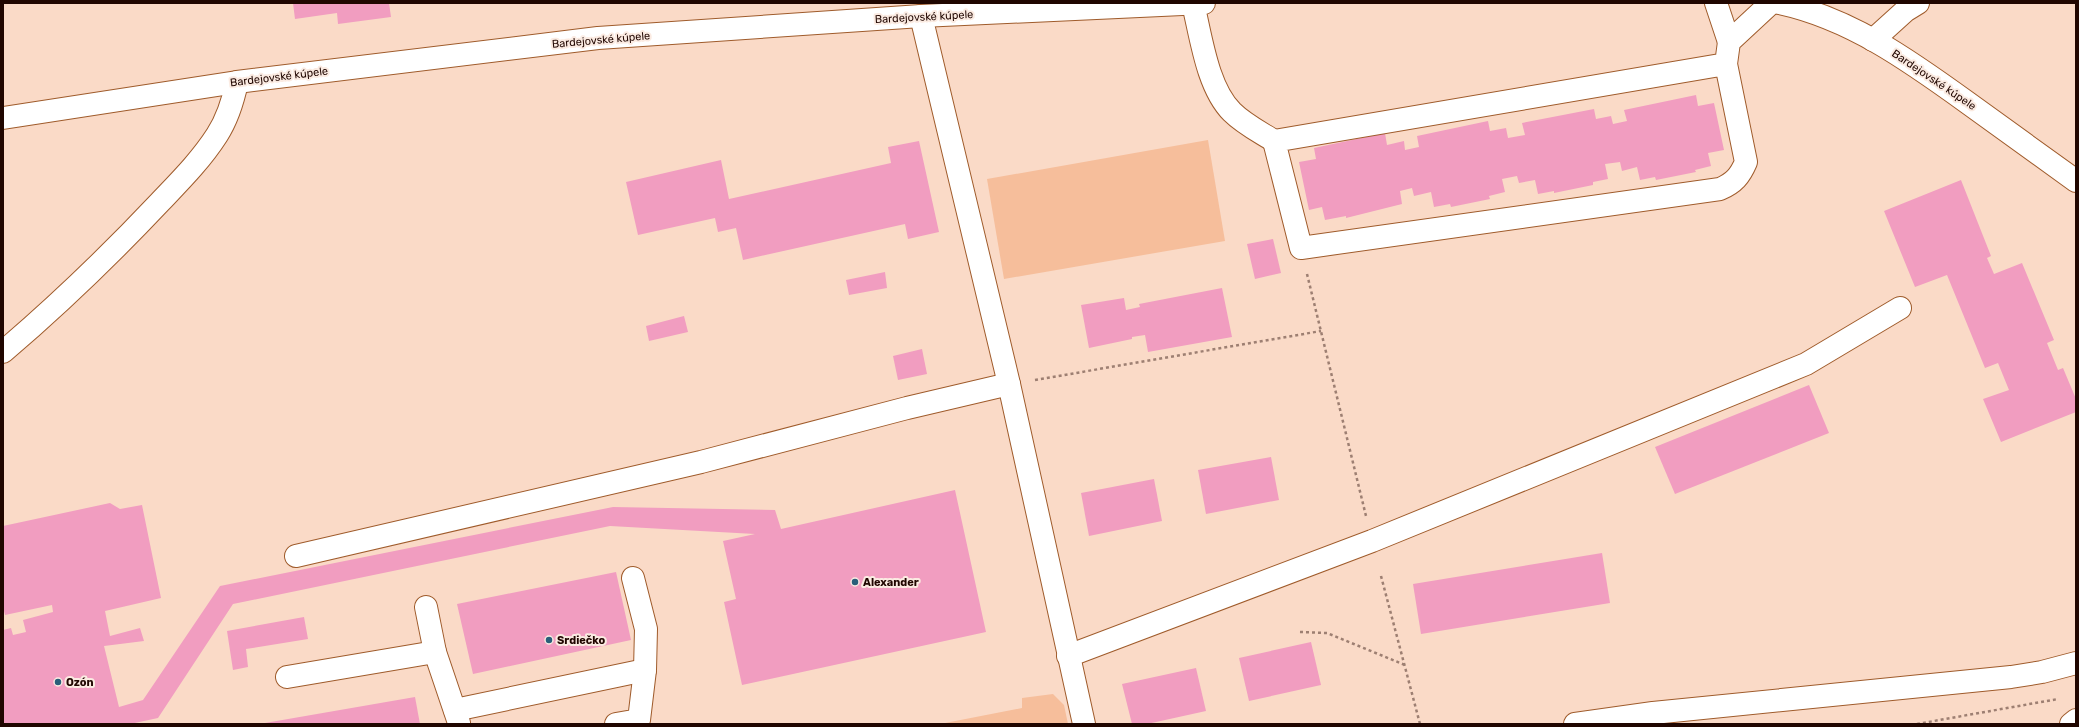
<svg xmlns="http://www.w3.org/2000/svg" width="2079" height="727" viewBox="0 0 2079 727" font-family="Rubik,sans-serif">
  <rect width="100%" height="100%" fill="#fadac7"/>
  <g fill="#f6be9b">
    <path d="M1208,140L1225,241L1004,279L987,179Z"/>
    <path d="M1053,694L1064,705L1068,724H940L1022,708V698Z"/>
  </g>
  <g fill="#f19dc0">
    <path d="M293,3H389L391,17L338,24L337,13L295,19Z"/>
    <path d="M1696,95L1698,106L1714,103L1724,150L1708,153L1711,166L1695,170L1696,172L1656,180L1655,177L1640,180L1637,167L1622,171L1620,162L1605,164L1608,179L1593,182V185L1554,193V191L1538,194L1535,180L1519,183L1517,176L1502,179L1505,192L1489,196L1490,199L1451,207L1450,204L1434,207L1431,192L1414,196L1412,188L1400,191L1402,204L1346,218V216L1325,220L1322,207L1309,210L1299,162L1316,159L1314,148L1385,133L1387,145L1404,141L1405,150L1419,147L1417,136L1488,121L1490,131L1506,128L1508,138L1525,135L1522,123L1594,109L1596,119L1611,116L1613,124L1627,121L1624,110Z"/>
    <path d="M919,141L939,232L908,239L905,224L743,260L736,228L718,232L715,218L638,235L626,182L721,160L729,199L891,163L888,147Z"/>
    <path d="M1961,180L1991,256L1987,258L1994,274L2022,263L2054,340L2047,343L2058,370L2063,368L2076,399V412L2001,442L1983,399L2009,390L1998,363L1985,368L1947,275L1915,287L1884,211Z"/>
    <path d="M1273,239L1281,273L1255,279L1247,244Z"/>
    <path d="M885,272L887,288L849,295L846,280Z"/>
    <path d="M1222,288L1232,337L1148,352L1145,335L1132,337V339L1089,348L1081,305L1124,298L1126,310L1140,307L1139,304Z"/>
    <path d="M684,316L688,332L649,341L646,326Z"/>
    <path d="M922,349L927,374L898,380L893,356Z"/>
    <path d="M1809,385L1829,433L1675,494L1655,447Z"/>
    <path d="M1271,457L1279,500L1206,514L1198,470Z"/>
    <path d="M1154,479L1162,521L1089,536L1081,493Z"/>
    <path d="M955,490L986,632L742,685L724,602L736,599L723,541L755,534L610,526L233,604L158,718L130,724H3V630L11,628L13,635L26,632L23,620L53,612L52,605L5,615L3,607V526L110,503L120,509L142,505L161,598L105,611L110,636L140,628L144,641L104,646L119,707L143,700L220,586L613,507L775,510L781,529Z"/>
    <path d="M1602,553L1610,603L1421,634L1413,584Z"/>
    <path d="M616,572L631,640L473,674L457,604Z"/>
    <path d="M304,617L308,639L246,649L248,667L233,670L227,631Z"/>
    <path d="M1311,642L1321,685L1249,701L1239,658Z"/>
    <path d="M1196,668L1206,711L1147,724H1132L1122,684Z"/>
    <path d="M415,697L420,724H265V723Z"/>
  </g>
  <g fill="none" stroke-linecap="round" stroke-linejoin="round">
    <defs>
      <g id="minor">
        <path d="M1716,3L1729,42"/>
        <path d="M1779,3C1850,18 1910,61 1968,103C2004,129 2040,155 2076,181"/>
        <path d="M1193,4C1201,36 1207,87 1232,112C1244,124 1260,132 1274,141"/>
        <path d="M921,16L1009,384L1084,724"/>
        <path d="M1873,40L1905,11L1918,3"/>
        <path d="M1726,64L1274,141L1301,248L1720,189C1734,183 1740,176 1746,162L1726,64L1729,42L1771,3"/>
        <path d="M3,118L237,82L598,38L921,16L1204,3"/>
        <path d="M3,352C58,305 110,255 160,202C180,181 201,160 217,135C228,118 233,101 237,82"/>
        <path d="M296,556L701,462L907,408L1009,384"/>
        <path d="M426,607L435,652L459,723"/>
        <path d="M1068,656L1372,541L1806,364L1900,308"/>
        <path d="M287,677L435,652"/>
        <path d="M455,710L645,670"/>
        <path d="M616,724L639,720L645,670L646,629L633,578"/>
        <path d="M1575,724L1653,713L2011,677L2042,672L2076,663"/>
        <path d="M2071,724L2076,720"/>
      </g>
    </defs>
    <use href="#minor" stroke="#9f5b2b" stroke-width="24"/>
    <g stroke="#9d7f72" stroke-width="2.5" stroke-dasharray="3 3" stroke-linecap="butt">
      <path d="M1307,274L1366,516"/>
      <path d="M1035,380L1321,331"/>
      <path d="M1381,576L1420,724"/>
      <path d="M1300,632L1327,633L1405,665"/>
      <path d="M1917,724L2058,699"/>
    </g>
    <use href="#minor" stroke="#fff" stroke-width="22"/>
  </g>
  <g fill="#295f7a" stroke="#fbebe2" stroke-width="1.5">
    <circle cx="855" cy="582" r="4"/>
    <circle cx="549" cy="640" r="4"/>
    <circle cx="58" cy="682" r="4"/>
  </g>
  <g text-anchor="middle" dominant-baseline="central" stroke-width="4" stroke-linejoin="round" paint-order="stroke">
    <g font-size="11" fill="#200600" stroke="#fbebe2">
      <text transform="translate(924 17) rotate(-3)">Bardejovské kúpele</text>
      <text transform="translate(601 40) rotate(-5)">Bardejovské kúpele</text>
      <text transform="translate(279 77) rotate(-7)">Bardejovské kúpele</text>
      <text transform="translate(1934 80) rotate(34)">Bardejovské kúpele</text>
    </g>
    <g font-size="11" font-weight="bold" fill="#200600" stroke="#fbebe2" text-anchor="start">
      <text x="863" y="582">Alexander</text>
      <text x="557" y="640">Srdiečko</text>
      <text x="66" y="682">Ozón</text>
    </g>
  </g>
  <rect width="2079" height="727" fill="none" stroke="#200600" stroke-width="8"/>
</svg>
